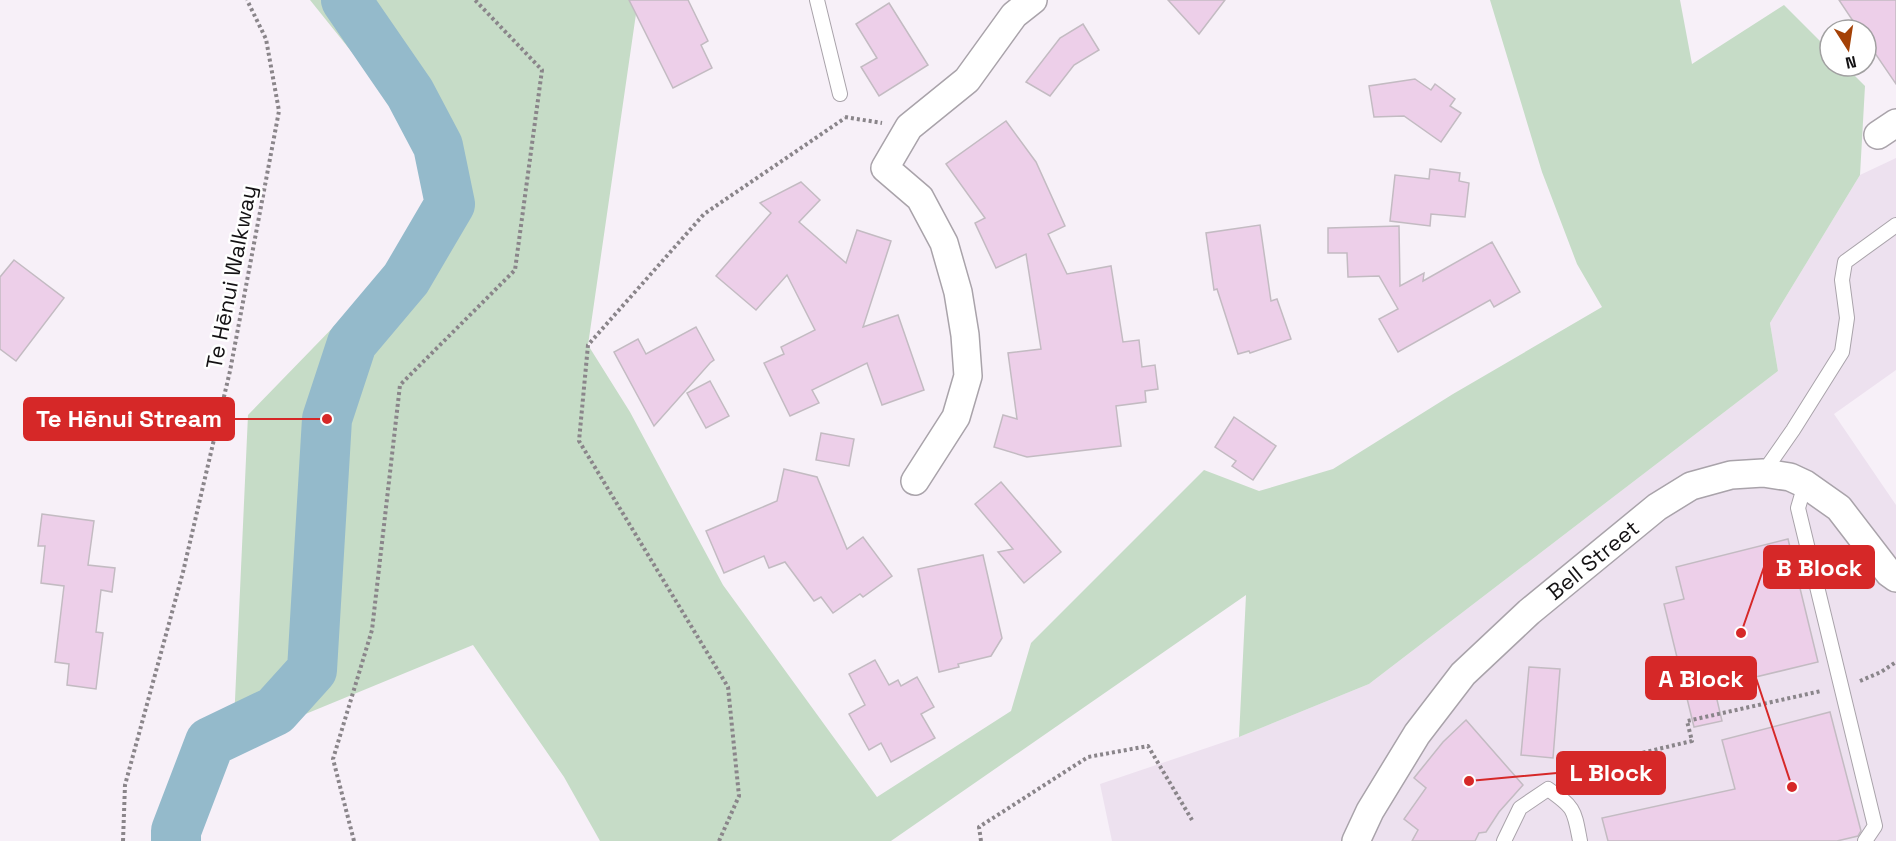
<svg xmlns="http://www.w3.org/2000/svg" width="1896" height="841" viewBox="0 0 1896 841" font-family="'Space Grotesk',sans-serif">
  <rect width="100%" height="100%" fill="#f7f0f8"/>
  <path fill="#ede1ef" d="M1896,158V370L1834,414L1896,505V841H1112L1100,784L1239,737L1369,684L1778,371L1770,323L1860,175Z"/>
  <path fill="#c6dcc7" d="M310,0H638L588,345L630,412L723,585L877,797L1011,711L1031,643L1204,470L1259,491L1333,469L1453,394L1602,307L1577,264L1542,172L1490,0H1680L1692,64L1784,5L1830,51V66H1845L1865,86L1860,175L1770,323L1778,371L1369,684L1239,737L1246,595L891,841H600L564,777L473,645L233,744L248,415L414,244L430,198L404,117Z"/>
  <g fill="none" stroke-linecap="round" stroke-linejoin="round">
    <path stroke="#94bacb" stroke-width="50" d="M176,841V831L210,742L275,711L312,670L327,419L352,343L406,279L450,204L438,146L410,93L346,0"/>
  </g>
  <g fill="#edcfe9" stroke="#c3bbc2" stroke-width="1.5">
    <path d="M629,0H688L708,41L701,45L712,68L673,88Z"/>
    <path d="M1168,0H1225L1199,34Z"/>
    <path d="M1839,0H1896V84L1866,40V30H1859Z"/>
    <path d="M889,3L928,65L879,96L861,67L877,58L856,24Z"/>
    <path d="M1083,24L1099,50L1074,65L1050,96L1026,82L1060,38Z"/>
    <path d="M1415,79L1431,90L1435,84L1455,99L1450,106L1461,113L1441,142L1404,116L1374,117L1369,86Z"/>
    <path d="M1006,121L1036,162L1065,226L1048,234L1067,274L1111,266L1123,342L1139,340L1142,367L1155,365L1158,389L1145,391L1146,402L1116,406L1121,446L1027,457L994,447L1003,415L1017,419L1008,353L1041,349L1026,254L996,268L975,223L985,218L946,164Z"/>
    <path d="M1430,169L1460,173L1459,181L1469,183L1465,217L1431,214L1430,226L1390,221L1395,175L1429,179Z"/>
    <path d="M801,182L820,200L799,222L846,263L857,230L891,241L863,327L898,315L924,390L882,405L867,363L812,390L819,403L790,416L764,363L784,354L781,347L815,330L787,275L756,310L716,276L771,213L760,203Z"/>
    <path d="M1260,225L1271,301L1277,299L1291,339L1250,353L1249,351L1238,354L1217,289L1214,290L1206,233Z"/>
    <path d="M1399,226L1400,286L1424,273L1423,281L1492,242L1520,292L1494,307L1490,300L1398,352L1379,319L1398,309L1379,276L1348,277L1347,253H1328V228Z"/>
    <path d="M14,260L64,298L16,361L0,349V277Z"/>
    <path d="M696,327L714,360L710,363L654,426L614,352L638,339L646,354Z"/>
    <path d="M710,381L729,416L706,428L687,393Z"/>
    <path d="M1234,417L1276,446L1253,480L1232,466L1236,461L1215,447Z"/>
    <path d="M821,433L854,439L849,466L816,460Z"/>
    <path d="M784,469L817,477L847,549L863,537L892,576L863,597L860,594L833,613L821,597L814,601L785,562L769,568L764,556L724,573L706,531L777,501Z"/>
    <path d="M1001,482L1061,552L1024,583L998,552L1013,549L975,504Z"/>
    <path d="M42,514L94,521L88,565L115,568L112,592L101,590L96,632L103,633L96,689L67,685L69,664L55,662L64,586L41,583L45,546H38Z"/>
    <path d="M1788,539L1818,662L1714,687L1722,721L1694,727L1664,604L1684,599L1676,567Z"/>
    <path d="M983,555L1002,638L991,656L958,664L959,667L939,672L918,569Z"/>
    <path d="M875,660L889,685L898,680L901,686L917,677L934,707L921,714L935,738L891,762L881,743L869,750L849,714L865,705L849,674Z"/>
    <path d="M1529,667L1560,669L1553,758L1521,755Z"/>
    <path d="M1830,712L1861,831L1858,836L1837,841H1608L1602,818L1735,789L1722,740Z"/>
    <path d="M1466,720L1523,785L1499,812L1486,832L1479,833L1475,841H1412L1418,830L1404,819L1426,788L1414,778L1443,742Z"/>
  </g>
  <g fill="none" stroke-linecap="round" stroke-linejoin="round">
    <defs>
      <g id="service">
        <path d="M817,0L840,94"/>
        <path d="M1763,473L1793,430L1842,352L1847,318L1842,280L1845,262L1896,225"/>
        <path d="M1805,484L1798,508L1875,826L1865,841"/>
        <path d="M1504,841L1520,808L1548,789C1575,808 1574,809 1580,841"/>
      </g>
      <g id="minor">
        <path d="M1878,135L1896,123"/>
        <path d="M915,481L956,417L968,376L965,335L958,292L944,243L920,198L885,168L909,127L967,80L1014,15L1033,0"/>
        <path id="s1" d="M1356,841L1370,811L1417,734L1463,674L1529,612L1657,507L1691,486L1731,475L1763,473L1790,477L1805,484L1839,508L1889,573L1896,578"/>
      </g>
    </defs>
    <use href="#service" stroke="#a9a3aa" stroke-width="16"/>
    <use href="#minor" stroke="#a9a3aa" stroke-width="30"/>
    <g stroke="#8a858a" stroke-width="4" stroke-dasharray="3 3" stroke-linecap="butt">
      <path d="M845,117L882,123"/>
      <path d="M1860,681L1881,672L1896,662"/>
      <path d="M1561,772L1692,741L1687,721L1821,691"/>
      <path d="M123,841L125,785L183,572L230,371L279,111L266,39L247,0"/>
      <path d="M354,841L333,759L372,630L400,385L515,270L542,70L475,0"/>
      <path d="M719,841L739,796L728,687L579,441L588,345L704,214L845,118"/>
      <path d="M981,841L979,827L1088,757L1148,746L1192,820"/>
    </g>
    <use href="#service" stroke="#fff" stroke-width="14"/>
    <use href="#minor" stroke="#fff" stroke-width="27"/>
  </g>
  <g text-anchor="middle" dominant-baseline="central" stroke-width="5" stroke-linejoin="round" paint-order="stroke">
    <g font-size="22" fill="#141214" stroke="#fff">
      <text transform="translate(231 277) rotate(-79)">Te Hēnui Walkway</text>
      <text stroke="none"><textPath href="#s1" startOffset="372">Bell Street</textPath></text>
    </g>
  </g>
  <path fill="none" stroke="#d62828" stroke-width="2" d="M327 419L234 419M1741 633L1764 567M1792 787L1756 678M1469 781L1557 773"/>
  <g fill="#d62828" stroke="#fff" stroke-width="2">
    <circle cx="327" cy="419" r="6"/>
    <circle cx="1741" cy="633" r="6"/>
    <circle cx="1792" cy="787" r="6"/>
    <circle cx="1469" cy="781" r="6"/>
  </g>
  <g fill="#d62828" stroke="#d62828" stroke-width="2">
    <rect x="24" y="398" width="210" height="42" rx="6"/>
    <rect x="1764" y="546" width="110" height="42" rx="6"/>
    <rect x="1646" y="657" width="110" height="42" rx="6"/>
    <rect x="1557" y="752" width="108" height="42" rx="6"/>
  </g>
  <g font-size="24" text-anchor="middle" font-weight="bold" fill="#fff">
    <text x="129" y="427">Te Hēnui Stream</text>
    <text x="1819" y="576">B Block</text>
    <text x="1701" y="687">A Block</text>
    <text x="1611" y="781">L Block</text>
  </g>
  <g transform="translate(1848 48) rotate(168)"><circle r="28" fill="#ffffff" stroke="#a1a0a1" stroke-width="1.5"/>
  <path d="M0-4.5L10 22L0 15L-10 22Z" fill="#a44106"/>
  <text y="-9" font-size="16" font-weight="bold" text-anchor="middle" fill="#141214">N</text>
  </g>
</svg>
